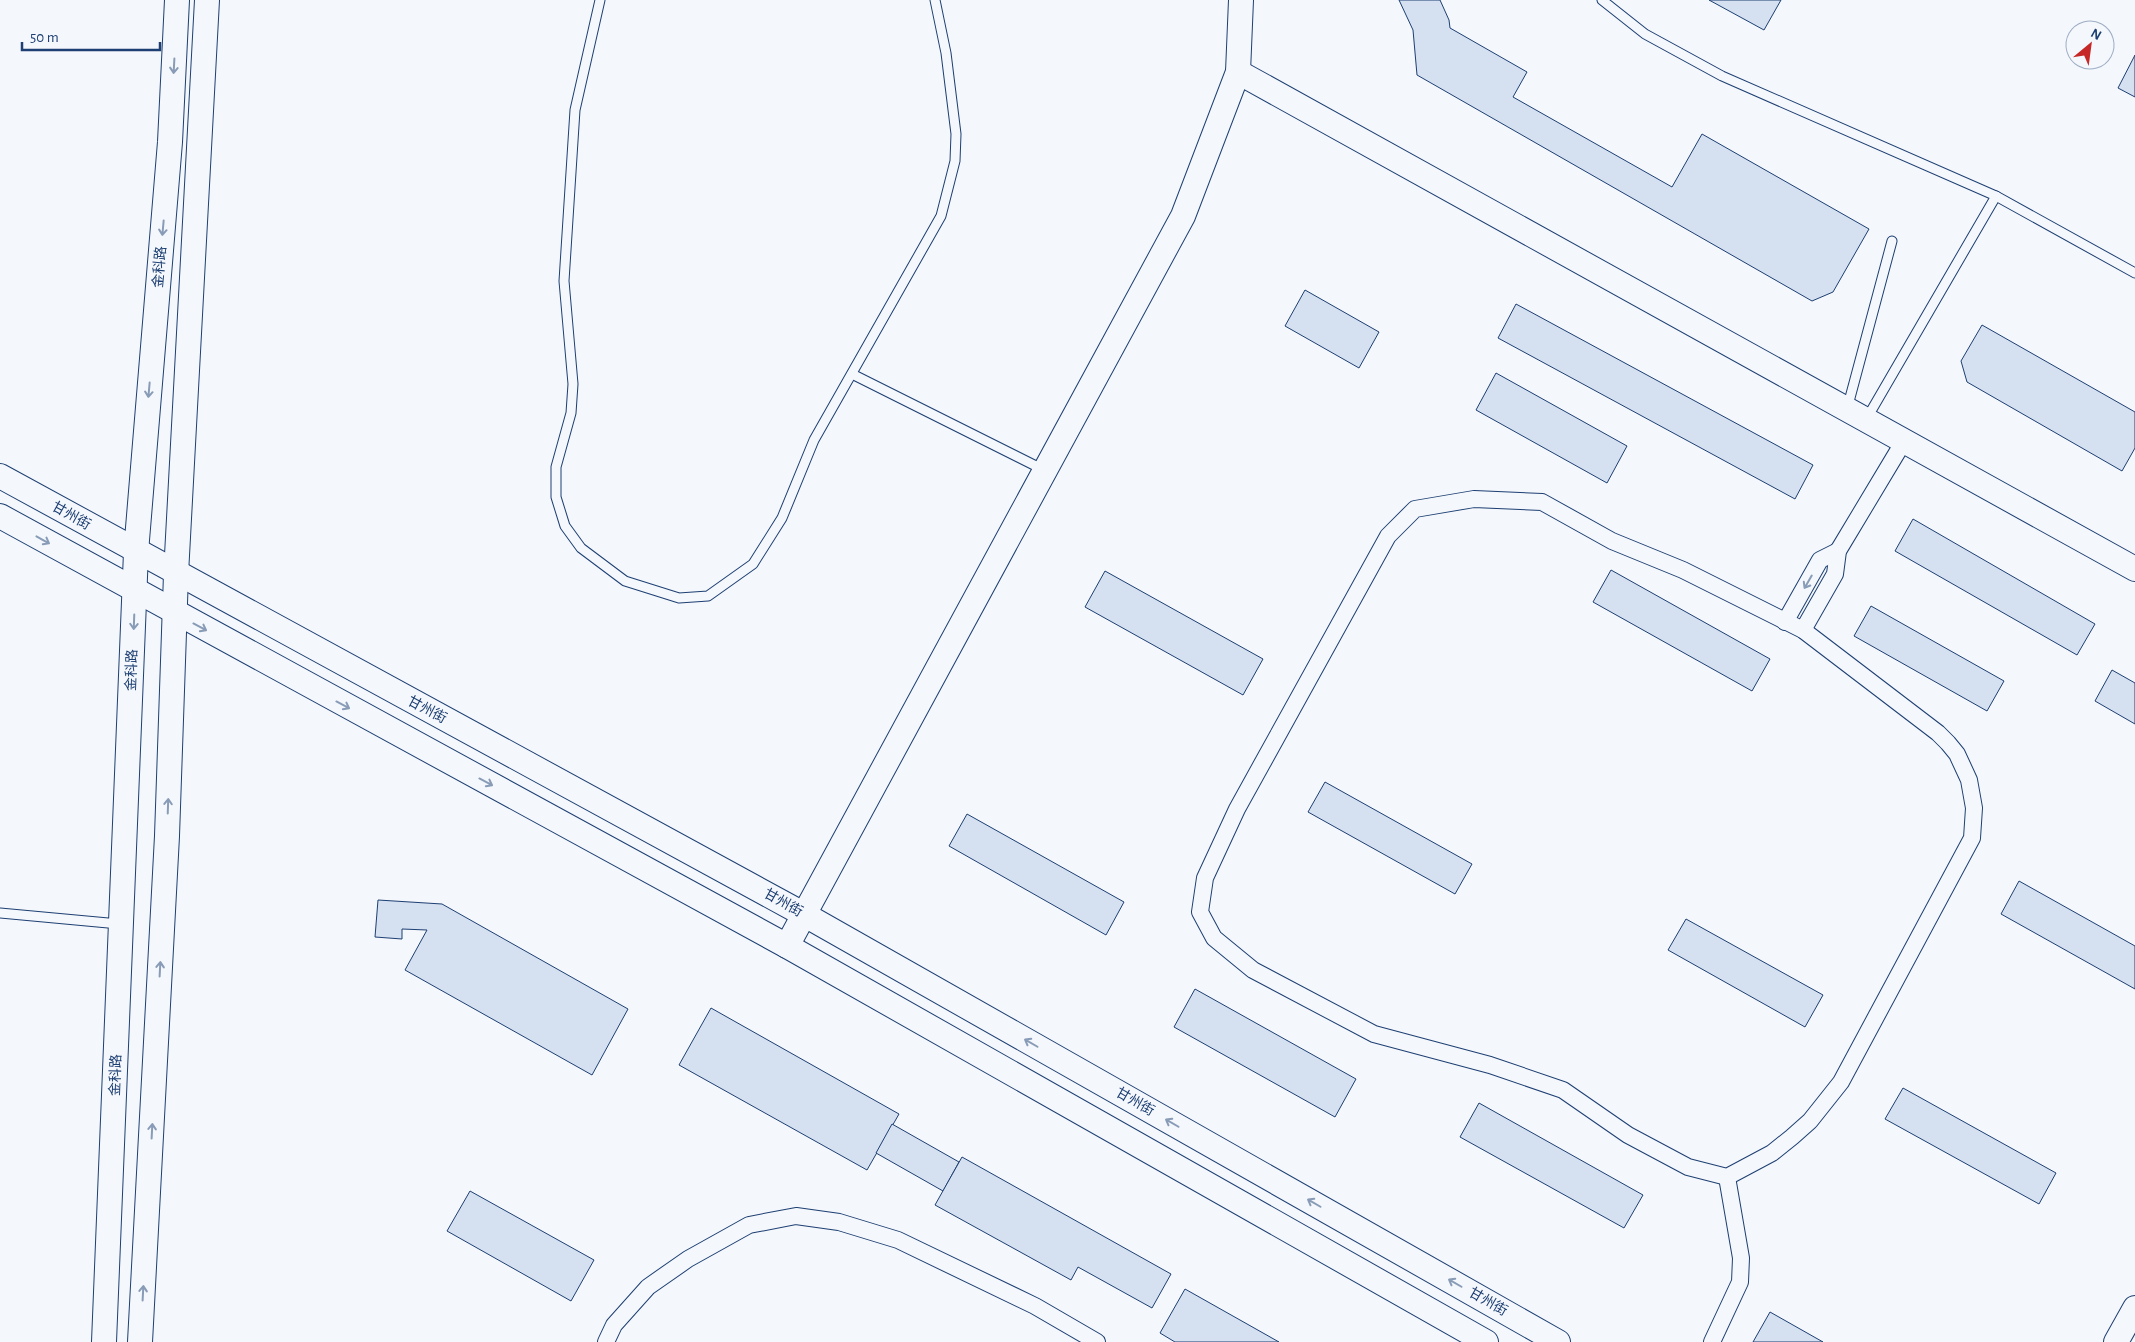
<svg xmlns="http://www.w3.org/2000/svg" width="2135" height="1342" viewBox="0 0 2135 1342" font-family="'Alegreya Sans','Noto Sans SC',sans-serif">
  <rect width="100%" height="100%" fill="#f4f7fb"/>
  <g fill="#d5e0f0" stroke="#1d3f73">
    <path d="M1399,0H1440L1449,20L1450,28L1527,72L1513,97L1672,187L1702,134L1869,229L1833,292L1812,301L1417,75L1413,30Z"/>
    <path d="M1709,0H1781L1764,30Z"/>
    <path d="M2135,55V97L2118,88Z"/>
    <path d="M1305,290L1379,332L1359,368L1285,326Z"/>
    <path d="M1516,304L1813,465L1795,499L1498,338Z"/>
    <path d="M1982,325L2135,412V448L2122,471L1967,382L1961,361Z"/>
    <path d="M1496,373L1627,446L1607,483L1476,410Z"/>
    <path d="M1913,519L2095,624L2077,655L1895,551Z"/>
    <path d="M1611,570L1770,659L1752,691L1593,602Z"/>
    <path d="M1105,571L1263,659L1243,695L1085,607Z"/>
    <path d="M1871,606L2004,681L1987,711L1854,636Z"/>
    <path d="M2112,670L2135,683V724L2095,701Z"/>
    <path d="M1325,782L1472,864L1455,894L1308,812Z"/>
    <path d="M967,814L1124,902L1106,935L949,846Z"/>
    <path d="M2019,881L2135,946V989L2001,914Z"/>
    <path d="M378,900L442,904L628,1009L592,1075L405,970L427,930L402,929V939L375,937Z"/>
    <path d="M1686,919L1823,995L1805,1027L1668,950Z"/>
    <path d="M1195,989L1356,1079L1335,1117L1174,1027Z"/>
    <path d="M711,1008L899,1114L867,1170L679,1065Z"/>
    <path d="M1903,1088L2056,1173L2039,1204L1885,1119Z"/>
    <path d="M1479,1103L1643,1195L1624,1228L1460,1137Z"/>
    <path d="M892,1124L959,1162L943,1191L876,1153Z"/>
    <path d="M962,1157L1171,1274L1152,1308L1078,1267L1071,1280L935,1205Z"/>
    <path d="M470,1191L594,1260L571,1301L447,1231Z"/>
    <path d="M1185,1289L1279,1342H1175L1160,1333Z"/>
    <path d="M1770,1312L1823,1342H1753Z"/>
  </g>
  <g fill="none" stroke-linecap="round" stroke-linejoin="round">
    <defs>
      <g id="lane">
        <path d="M600,0L575,110L564,281L573,384L571,413L556,467V497L565,526L581,548L625,581L679,598L708,596L753,564L782,518L814,440L941,216L955,161L956,134L946,53L935,0"/>
        <path d="M1602,0L1645,34L1722,76L1996,196L2135,273"/>
        <path d="M852,374L1044,470"/>
        <path d="M1847,409L1892,241"/>
        <path d="M1867,418L1996,196"/>
        <path d="M0,913L119,924"/>
      </g>
      <g id="street">
        <path d="M1474,499L1542,502L1612,541L1683,570L1803,630L1938,733L1948,743L1957,754L1969,780L1974,808L1972,838L1841,1082L1810,1121L1792,1137L1772,1153L1727,1177L1688,1167L1628,1135L1563,1090L1490,1065L1374,1034L1253,970L1214,938L1200,912L1205,878L1237,809L1388,536L1415,509Z"/>
        <path d="M1785,622L1820,560L1838,551"/>
        <path d="M1803,630L1835,574L1838,551L1904,441"/>
        <path d="M606,1342L614,1325L648,1287L688,1259L749,1225L796,1216L839,1222L898,1240L1035,1306L1097,1342"/>
        <path d="M1712,1342L1740,1282L1741,1258L1727,1177"/>
      </g>
      <g id="secondary">
        <path d="M1238,72L2135,569"/>
        <path d="M0,476L805,915L1558,1342"/>
        <path d="M0,516L787,946L1486,1342"/>
        <path d="M787,946L1183,216L1238,72L1241,0"/>
        <path d="M104,1342L136,552L170,142L177,0"/>
        <path d="M140,1342L167,836L176,574L207,0"/>
        <path d="M2116,1342L2135,1308"/>
      </g>
    </defs>
    <use href="#lane" stroke="#1d3f73" stroke-width="11"/>
    <use href="#street" stroke="#1d3f73" stroke-width="18"/>
    <use href="#secondary" stroke="#1d3f73" stroke-width="26"/>
    <use href="#lane" stroke="#f4f7fb" stroke-width="9"/>
    <use href="#street" stroke="#f4f7fb" stroke-width="16"/>
    <use href="#secondary" stroke="#f4f7fb" stroke-width="24"/>
  </g>
  <defs><path id="oneway-shaft" d="M-6 0H5M1.5-3L5.5 0L1.5 3" fill="none" stroke-width="1.6" stroke-linecap="round" stroke-linejoin="round" transform="scale(1.25)"/></defs>
  <g stroke="#889bb7">
    <use href="#oneway-shaft" transform="translate(174 66) rotate(93)"/>
    <use href="#oneway-shaft" transform="translate(163 228) rotate(95)"/>
    <use href="#oneway-shaft" transform="translate(149 390) rotate(95)"/>
    <use href="#oneway-shaft" transform="translate(43 540) rotate(29)"/>
    <use href="#oneway-shaft" transform="translate(1808 582) rotate(120)"/>
    <use href="#oneway-shaft" transform="translate(134 622) rotate(92)"/>
    <use href="#oneway-shaft" transform="translate(200 627) rotate(28)"/>
    <use href="#oneway-shaft" transform="translate(343 705) rotate(28)"/>
    <use href="#oneway-shaft" transform="translate(486 782) rotate(28)"/>
    <use href="#oneway-shaft" transform="translate(168 806) rotate(-88)"/>
    <use href="#oneway-shaft" transform="translate(160 969) rotate(-87)"/>
    <use href="#oneway-shaft" transform="translate(1031 1043) rotate(-150)"/>
    <use href="#oneway-shaft" transform="translate(1172 1123) rotate(-150)"/>
    <use href="#oneway-shaft" transform="translate(152 1131) rotate(-87)"/>
    <use href="#oneway-shaft" transform="translate(1314 1203) rotate(-150)"/>
    <use href="#oneway-shaft" transform="translate(1455 1283) rotate(-150)"/>
    <use href="#oneway-shaft" transform="translate(143 1293) rotate(-87)"/>
  </g>
  <g text-anchor="middle" dominant-baseline="central" stroke-width="4" stroke-linejoin="round" paint-order="stroke">
    <g font-size="14" fill="#1d3f73" stroke="#f4f7fb">
      <text transform="translate(160 267) rotate(-85)">金科路</text>
      <text transform="translate(71 516) rotate(29)">甘州街</text>
      <text transform="translate(132 670) rotate(-88)">金科路</text>
      <text transform="translate(427 710) rotate(28)">甘州街</text>
      <text transform="translate(783 903) rotate(29)">甘州街</text>
      <text transform="translate(116 1075) rotate(-88)">金科路</text>
      <text transform="translate(1135 1102) rotate(30)">甘州街</text>
      <text transform="translate(1488 1302) rotate(30)">甘州街</text>
    </g>
  </g>
  <g transform="translate(2090 45) rotate(29)"><circle r="24" fill="#f4f7fb" stroke="#9eadc5"/>
  <path d="M0-4L9 19L0 12L-9 19Z" fill="#c62828"/>
  <text y="-8" font-size="14" font-weight="bold" text-anchor="middle" fill="#1d3f73">N</text>
  </g>
  <path d="M22 42v8h138v-8" fill="none" stroke="#1d3f73" stroke-width="2.5"/>
  <text x="30" y="42" font-size="15" fill="#1d3f73" stroke="#f4f7fb" stroke-width="4" paint-order="stroke">50 m</text>
</svg>
